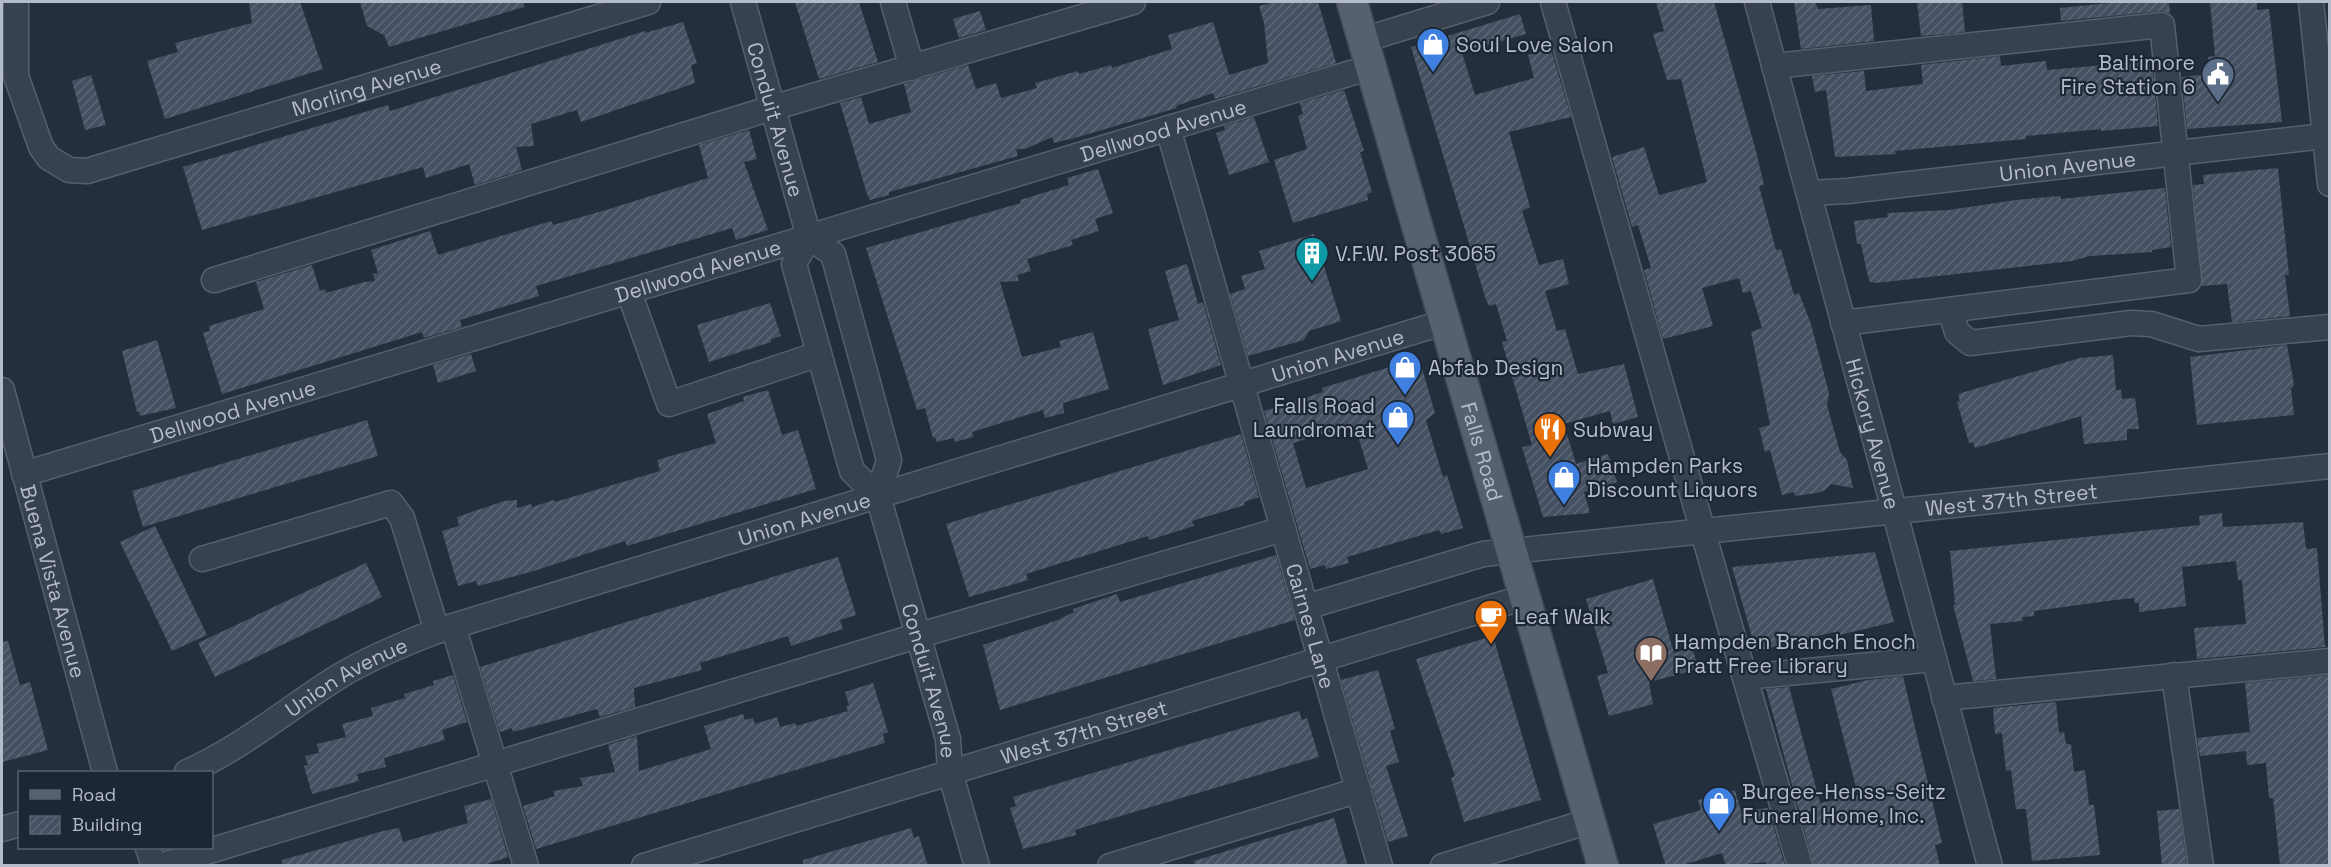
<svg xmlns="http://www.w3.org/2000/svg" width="2331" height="867" viewBox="0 0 2331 867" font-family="'Space Grotesk',sans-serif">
  <defs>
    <pattern id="building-hatch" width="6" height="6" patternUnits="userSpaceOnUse" patternTransform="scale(1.5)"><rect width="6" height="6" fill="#455162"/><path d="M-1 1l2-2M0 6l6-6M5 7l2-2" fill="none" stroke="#5d6877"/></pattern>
  </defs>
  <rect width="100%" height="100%" fill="#242f3e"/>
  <g fill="url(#building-hatch)" fill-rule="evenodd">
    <path d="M249,2H300L323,69L165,119L147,61L178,52L175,43L252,23Z"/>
    <path d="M360,2H524V7L389,47L384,35L367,26Z"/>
    <path d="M795,2H859L878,62L819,79Z"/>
    <path d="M1275,2H1318L1336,63L1215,99L1213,93L1176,106L1177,108L1078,137L1054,143L1052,137L1025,149H1016L1018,156L889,192V195L870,200L867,194L840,103L861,97L869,124L911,112L904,84L968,65L976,89L996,83L1001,98L1037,88L1035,83L1078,71L1079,74L1111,65L1112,68L1172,49L1168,35L1213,22L1229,75L1268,63L1264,23L1259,6Z"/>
    <path d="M1656,2H1714L1756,151L1764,185L1759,186L1776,250L1781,249L1794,295L1799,293L1811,324L1829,393L1827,405L1840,452L1847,460L1853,488L1831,484L1825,490L1817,493L1795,496L1794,492L1782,495L1770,450L1765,452L1759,428L1770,425L1751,332L1762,328L1751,291L1743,293L1739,278L1702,288L1713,326L1663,339L1644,270L1651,268L1638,225L1632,227L1612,157L1644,147L1659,195L1707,182L1681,79L1667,80L1653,34L1664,31Z"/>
    <path d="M1794,2H1815L1818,9L1871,5L1874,41L1801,49Z"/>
    <path d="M1917,2H1962L1965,32L1921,36Z"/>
    <path d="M2119,2H2169L2170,13L2161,11L2061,21L2060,8Z"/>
    <path d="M2210,2H2257V10L2269,9L2282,122L2187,129L2182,77L2210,74L2208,57L2215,56Z"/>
    <path d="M980,11L986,30L959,38L953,19Z"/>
    <path d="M1520,14L1526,34L1462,53L1475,95L1534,78L1528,55L1551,49L1571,117L1509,132L1530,207L1522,211L1539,265L1563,259L1569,284L1545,291L1557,331L1565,329L1578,374L1624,364L1638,417L1613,424L1610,411L1564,424L1576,464L1608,454L1617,482L1584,492L1590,513L1543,517L1522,447L1532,445L1502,342L1507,341L1496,304L1489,306L1485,297L1411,47Z"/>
    <path d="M683,22L697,63L691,65L695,83L581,122L577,110L531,124L534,146L516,147L522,170L475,185L469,164L426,178L423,167L202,230L183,167L388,105L390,111L422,101L645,31V33Z"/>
    <path d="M2000,56L2001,66L2046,61L2047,70L2152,61L2158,126L2101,131V129L2026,136V139L1895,151L1896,154L1835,157L1826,90L1815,92L1812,76L1864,71L1866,91L1923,84L1921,65Z"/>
    <path d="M91,75L106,125L85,130L72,81Z"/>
    <path d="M1344,90L1364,151L1360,152L1372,192L1367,194L1368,200L1293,223L1274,160L1307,149L1298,116L1303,114L1300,103Z"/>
    <path d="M1254,117L1269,162L1229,175L1216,133L1225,130L1224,126Z"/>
    <path d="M749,130L757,159L744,162L768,230L736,240L732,228L604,266L536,286L539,296L460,320L462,327L424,338L422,332L222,394L203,333L210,331L209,326L264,309L256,282L312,265L320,291L325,289L326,293L364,282L375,281L373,274L378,273L371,250L430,231L438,255L551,221L553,225L606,210L708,178L699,145Z"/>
    <path d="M2278,168L2289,275H2285L2290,316L2232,322L2227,284L2202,286L2193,185L2204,184L2203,175Z"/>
    <path d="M1098,169L1113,213L1095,219L1099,231L1071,240L1073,245L1027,259L1031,271L1017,275L1019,281L1000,282L1022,357L1061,347L1059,341L1093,332L1109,389L1063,403L1064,413L1045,418L1043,410L972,432L973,437L955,442L954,438L937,442L935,437L933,438L925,408L917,410L866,248L1021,203L1020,200L1069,185L1067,178Z"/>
    <path d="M2165,188L2171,247L2152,250V252L2090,256L2072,261L1876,283L1870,282L1868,277L1861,244H1857L1854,221L1888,217L1887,213L1949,210L2016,200L2060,196L2061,199Z"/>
    <path d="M1314,234L1341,321L1309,331L1304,340L1248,356L1230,294L1245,289L1241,276L1265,269L1259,251Z"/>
    <path d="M1187,264L1198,304L1203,302L1221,365L1163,385L1148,329L1179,320L1165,271Z"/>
    <path d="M770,303L781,336L771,339V342L709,362L697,325Z"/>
    <path d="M157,340L176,408L140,416L139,411L137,412L122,351Z"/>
    <path d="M2287,345L2294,385L2291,389L2294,415L2197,425L2190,357Z"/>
    <path d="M471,354L476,371L438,383L433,365Z"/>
    <path d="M2113,355L2116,390H2121L2122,399L2135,398L2139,429H2127V440L2084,444L2081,416L1975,448L1973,442L1969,443L1957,402L1960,401L1958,394L2080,358Z"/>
    <path d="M1419,358L1435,413L1426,420L1443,477L1447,475L1463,528L1441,534L1439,530L1347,557L1349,563L1326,569L1325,565L1310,569L1264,411L1323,392L1322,388ZM1349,426L1351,431L1356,429L1368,469L1306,488L1293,443Z"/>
    <path d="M768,390L782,435L798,430L816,489L627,546L625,541L534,571L478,586L476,581L458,586L442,531L459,526L457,517L504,501L517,500V508L531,504L532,507L554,500L555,502L660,471L657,460L716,443L707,414L744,401L743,397Z"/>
    <path d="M367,420L378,456L143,527L132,491Z"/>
    <path d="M1241,434L1259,497L1244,502L1245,505L1192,521L1194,526L1149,540L1148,536L1026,574L1028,580L969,597L946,524Z"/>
    <path d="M2222,513L2223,527L2303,522L2306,549L2317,548L2325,647L2197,659L2194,628L2246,624L2242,580H2238L2236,561L2182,567L2186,606L2139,612V603H2135L2134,598L2115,600L2034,611V616L2022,617L2023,621L1990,624L1996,679L1973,681L1953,605H1955L1950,551L2200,525L2199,516Z"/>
    <path d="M155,526L207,635L172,651L120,542Z"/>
    <path d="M1875,552L1894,622L1835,636L1834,632L1756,651L1732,567Z"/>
    <path d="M1276,555L1295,620L1000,710L983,645L1058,620L1074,612L1073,609L1117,594L1120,602Z"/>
    <path d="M838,557L856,615L840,620L843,629L791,646L788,636L700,663L702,670L634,688L635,707L600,717L597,709L513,732L512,728L500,732L480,667Z"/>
    <path d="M366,563L382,597L215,677L198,643Z"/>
    <path d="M1653,579L1674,653L1692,648L1699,669L1649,682L1653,704L1609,716L1597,676L1608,673L1586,599Z"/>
    <path d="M1493,636L1541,800L1464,822L1451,778L1455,776L1416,659Z"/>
    <path d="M8,641L20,685L30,682L48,750L2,762V642Z"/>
    <path d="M1378,670L1395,729L1390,731L1399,762L1386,766L1408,836L1388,842L1341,680Z"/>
    <path d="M453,675L467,722L442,730L445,740L384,758L386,767L357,774L359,781L312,794L304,766L308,765L305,756L319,753L317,744L346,737L342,724L373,716L371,708L405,698L404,694L434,685L433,681Z"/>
    <path d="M2330,675V866L2280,865L2273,798H2269L2266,763L2247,765L2246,751L2200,756L2197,738L2250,732L2245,683Z"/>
    <path d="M1903,676L1942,843L1935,845L1940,866H1814L1766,689L1789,687L1820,803L1858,795L1831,689L1868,680Z"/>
    <path d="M873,683L888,732L883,734L885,743L536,849L523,806L555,796L553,791L583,786L580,778L615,772L608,745L637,736L639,771L711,749L704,726L743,714L745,720L753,718L755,724L777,717L780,727L795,723L796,726L848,711L846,706L849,705L845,692Z"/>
    <path d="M2056,702L2059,733L2064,732L2066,744H2071L2074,772L2085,770L2089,805H2094L2100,855L2032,861L2026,809H2016L2011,770L2006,771L2002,733L1995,734L1993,708Z"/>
    <path d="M1299,711L1302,720L1307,718L1319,757L1104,821L1075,830L1076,835L1023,849L1010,808L1016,806L1013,797Z"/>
    <path d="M1735,790L1741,811L1768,808L1785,866H1766V862L1726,866L1722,853L1679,866H1666L1653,824L1701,810L1698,800Z"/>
    <path d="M491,799L508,857L481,866H282V860L383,831L399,828L403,842L468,823L464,806Z"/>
    <path d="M2179,809L2187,866H2162L2157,811Z"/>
    <path d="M1334,818L1348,866H1195L1194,861Z"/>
    <path d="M911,828L914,838L919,836L928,866H803V860Z"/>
  </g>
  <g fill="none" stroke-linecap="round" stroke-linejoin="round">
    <defs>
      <g id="minor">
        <path id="s1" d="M16,2V76L41,147L49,158L69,170L87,171L648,2"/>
        <path id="s2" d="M743,2L809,237L833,254L889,460L878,496"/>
        <path d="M893,2L912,68"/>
        <path d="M1553,2L1726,613L1800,866"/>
        <path id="s3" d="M1757,2L1990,866"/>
        <path d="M2311,2L2330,184"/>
        <path d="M1363,40L1487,2"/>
        <path d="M1774,66L2162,25L2189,280L1843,323"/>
        <path id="s4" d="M1168,128L1380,866"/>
        <path id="s5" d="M1809,193L1848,191L2324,136"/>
        <path id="s6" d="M809,237L794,264L852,471L878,496L948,739L950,772L977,866"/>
        <path d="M214,280L772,108L1133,2"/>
        <path d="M629,292L669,404L819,354"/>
        <path d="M1950,310L1957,332L1970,343L2131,323L2151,324L2199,339L2330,327"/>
        <path id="s7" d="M2,390L105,772"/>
        <path id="s8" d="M24,474L1371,67"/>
        <path d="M202,559L391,503L402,518L437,631"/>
        <path id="s9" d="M1306,607L1483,554L2330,466"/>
        <path d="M453,626L526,866"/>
        <path d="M2174,675L2201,866"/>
        <path d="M1745,677L1934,659"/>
        <path d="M1944,698L2330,661"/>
        <path id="s10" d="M187,772C242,748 287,709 338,677C369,658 403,644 437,631L1445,322"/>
        <path d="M2,829L20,824"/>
        <path d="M148,848L154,866"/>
        <path d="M160,866L920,635L1283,529"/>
        <path id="s11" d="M644,866L1525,597"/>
        <path d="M1110,866L1359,790"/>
        <path d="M1443,866L1590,821"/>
      </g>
      <g id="major">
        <path id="s12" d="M1352,2L1603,866"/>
      </g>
    </defs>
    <use href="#minor" stroke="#565f6c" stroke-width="27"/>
    <use href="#major" stroke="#414a57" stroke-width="33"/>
    <use href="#minor" stroke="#38414e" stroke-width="24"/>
    <use href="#major" stroke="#56606e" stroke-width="30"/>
  </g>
  <defs>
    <symbol id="shop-pin" viewBox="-11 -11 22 30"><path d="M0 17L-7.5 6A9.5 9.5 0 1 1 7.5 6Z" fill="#3f7fe0" stroke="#1d2633"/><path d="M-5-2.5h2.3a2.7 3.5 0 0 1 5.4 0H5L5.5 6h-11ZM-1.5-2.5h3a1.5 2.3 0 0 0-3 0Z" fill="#fff"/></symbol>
    <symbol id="civic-pin" viewBox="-11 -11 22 30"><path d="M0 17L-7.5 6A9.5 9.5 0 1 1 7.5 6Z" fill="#5c6f8a" stroke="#1d2633"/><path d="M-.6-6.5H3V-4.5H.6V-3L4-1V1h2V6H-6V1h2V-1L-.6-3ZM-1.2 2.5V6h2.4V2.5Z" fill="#fff"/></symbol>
    <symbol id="building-pin" viewBox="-11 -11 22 30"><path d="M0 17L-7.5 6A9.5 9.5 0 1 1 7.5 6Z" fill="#0f9aa8" stroke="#1d2633"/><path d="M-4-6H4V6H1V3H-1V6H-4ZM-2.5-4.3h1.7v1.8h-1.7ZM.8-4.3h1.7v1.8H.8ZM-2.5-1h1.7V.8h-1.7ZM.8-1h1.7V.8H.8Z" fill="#fff"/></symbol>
    <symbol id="restaurant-pin" viewBox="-11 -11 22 30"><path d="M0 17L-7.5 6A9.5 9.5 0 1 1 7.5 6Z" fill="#e8710a" stroke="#1d2633"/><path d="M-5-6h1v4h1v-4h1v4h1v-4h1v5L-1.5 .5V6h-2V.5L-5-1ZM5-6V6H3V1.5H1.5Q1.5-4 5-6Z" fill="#fff"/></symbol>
    <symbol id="cafe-pin" viewBox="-11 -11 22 30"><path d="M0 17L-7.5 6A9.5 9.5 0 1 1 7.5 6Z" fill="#e8710a" stroke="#1d2633"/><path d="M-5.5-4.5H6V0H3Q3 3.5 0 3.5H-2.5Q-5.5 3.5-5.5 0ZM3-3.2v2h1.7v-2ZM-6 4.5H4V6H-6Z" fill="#fff"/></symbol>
    <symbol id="library-pin" viewBox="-11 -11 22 30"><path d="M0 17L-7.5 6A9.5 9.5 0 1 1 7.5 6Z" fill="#8d6e63" stroke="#1d2633"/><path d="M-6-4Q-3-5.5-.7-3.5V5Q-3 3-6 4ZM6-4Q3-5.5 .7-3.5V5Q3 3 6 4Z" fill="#fff"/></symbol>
  </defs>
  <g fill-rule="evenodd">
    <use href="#shop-pin" x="1414" y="25" width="38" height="52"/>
    <use href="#civic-pin" x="2199" y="55" width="38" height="52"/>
    <use href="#building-pin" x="1293" y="234" width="38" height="52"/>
    <use href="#shop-pin" x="1386" y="348" width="38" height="52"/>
    <use href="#shop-pin" x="1379" y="398" width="38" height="52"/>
    <use href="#restaurant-pin" x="1531" y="410" width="38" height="52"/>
    <use href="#shop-pin" x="1545" y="458" width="38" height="52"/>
    <use href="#cafe-pin" x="1472" y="597" width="38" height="52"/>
    <use href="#library-pin" x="1632" y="634" width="38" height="52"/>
    <use href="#shop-pin" x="1700" y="784" width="38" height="52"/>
  </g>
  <g text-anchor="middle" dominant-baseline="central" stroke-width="4.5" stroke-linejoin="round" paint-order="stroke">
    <g font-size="21" fill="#b4bcc9" stroke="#1d2633" text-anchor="start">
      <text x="1456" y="44">Soul Love Salon</text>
      <text x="2195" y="62" text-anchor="end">Baltimore<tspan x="2195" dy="24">Fire Station 6</tspan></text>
      <text x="1335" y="253">V.F.W. Post 3065</text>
      <text x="1428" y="367">Abfab Design</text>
      <text x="1375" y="405" text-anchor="end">Falls Road<tspan x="1375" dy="24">Laundromat</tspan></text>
      <text x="1573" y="429">Subway</text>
      <text x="1587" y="465">Hampden Parks<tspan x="1587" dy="24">Discount Liquors</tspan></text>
      <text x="1514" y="616">Leaf Walk</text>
      <text x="1674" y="641">Hampden Branch Enoch<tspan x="1674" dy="24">Pratt Free Library</tspan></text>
      <text x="1742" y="791">Burgee-Henss-Seitz<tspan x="1742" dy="24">Funeral Home, Inc.</tspan></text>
    </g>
    <g font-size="21" fill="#b4bcc9" stroke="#1d2633">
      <text stroke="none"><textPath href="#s1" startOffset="496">Morling Avenue</textPath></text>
      <text stroke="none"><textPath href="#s2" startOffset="122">Conduit Avenue</textPath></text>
      <text stroke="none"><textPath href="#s8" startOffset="1190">Dellwood Avenue</textPath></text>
      <text stroke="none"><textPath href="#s5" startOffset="260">Union Avenue</textPath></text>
      <text stroke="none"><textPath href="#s8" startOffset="704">Dellwood Avenue</textPath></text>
      <text stroke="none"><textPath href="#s10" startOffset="1230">Union Avenue</textPath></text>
      <text stroke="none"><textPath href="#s8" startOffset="218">Dellwood Avenue</textPath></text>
      <text stroke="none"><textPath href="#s3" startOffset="447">Hickory Avenue</textPath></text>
      <text stroke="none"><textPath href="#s12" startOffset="468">Falls Road</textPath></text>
      <text stroke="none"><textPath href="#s9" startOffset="716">West 37th Street</textPath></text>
      <text stroke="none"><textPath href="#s10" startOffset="672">Union Avenue</textPath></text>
      <text stroke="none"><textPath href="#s7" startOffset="198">Buena Vista Avenue</textPath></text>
      <text stroke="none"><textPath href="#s4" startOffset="518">Cairnes Lane</textPath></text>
      <text stroke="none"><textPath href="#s10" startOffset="186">Union Avenue</textPath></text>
      <text stroke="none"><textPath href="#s6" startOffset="474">Conduit Avenue</textPath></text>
      <text stroke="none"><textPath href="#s11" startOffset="460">West 37th Street</textPath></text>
    </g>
  </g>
  <rect width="2331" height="867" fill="none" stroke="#b4bcc9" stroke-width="6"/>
  <rect x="18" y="771" width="195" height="78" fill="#1d2633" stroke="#59626f" stroke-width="1.5"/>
  <rect x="30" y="790" width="30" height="9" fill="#56606e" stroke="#59626f" stroke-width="1.5"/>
  <text x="72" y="801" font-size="18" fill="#b4bcc9">Road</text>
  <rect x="30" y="816" width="30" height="18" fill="url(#building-hatch)" stroke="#59626f" stroke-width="1.5"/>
  <text x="72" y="831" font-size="18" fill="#b4bcc9">Building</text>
</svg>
